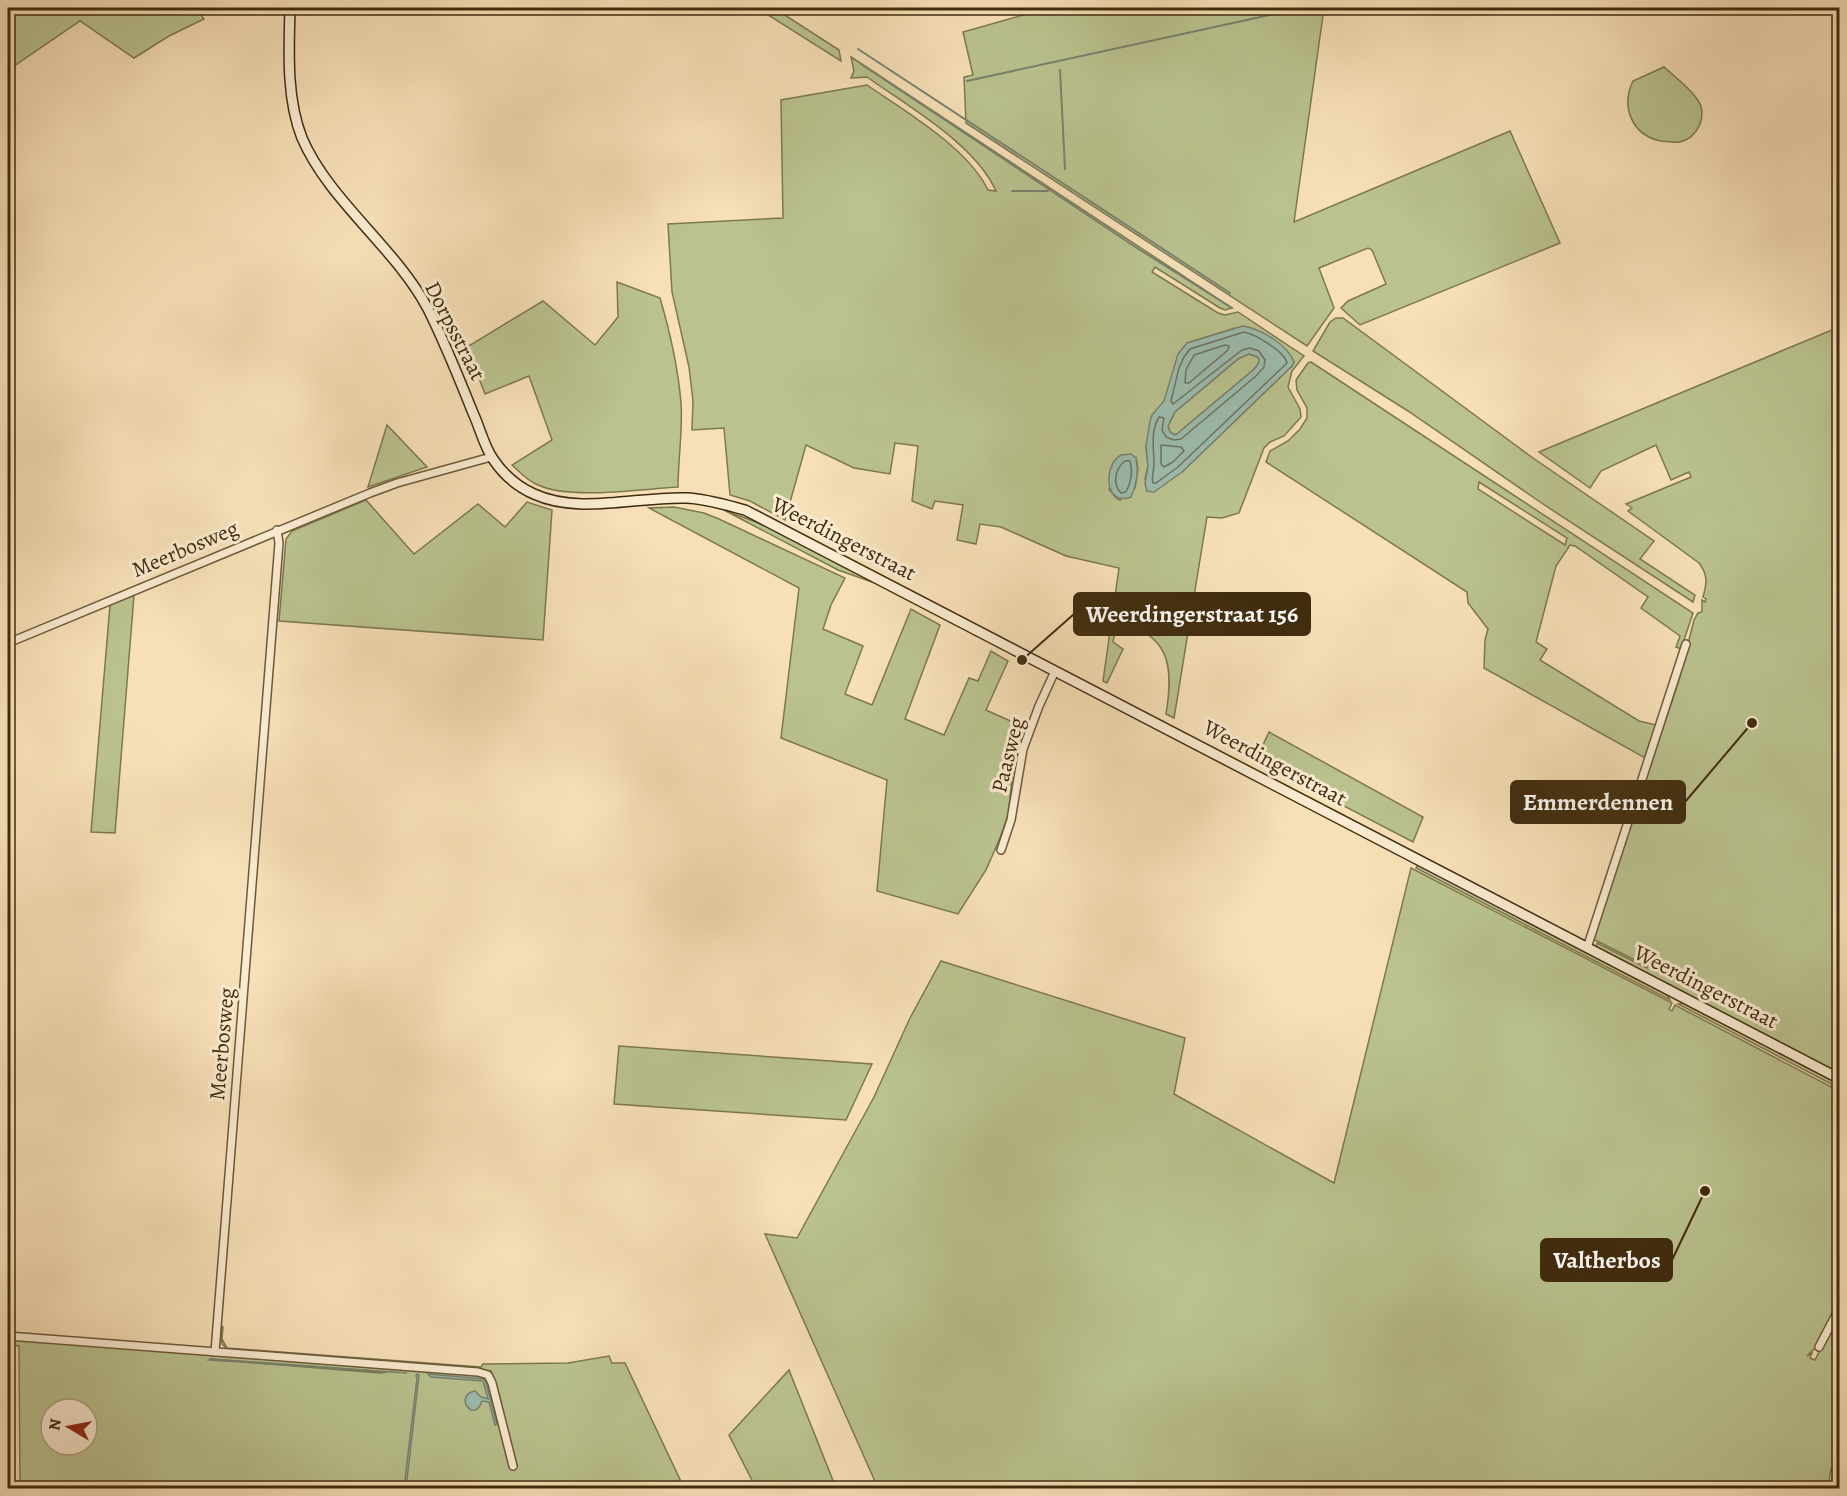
<svg xmlns="http://www.w3.org/2000/svg" width="1847" height="1496" viewBox="0 0 1847 1496" font-family="Alegreya,serif">
  <rect width="100%" height="100%" fill="#f7e0b8"/>
  <filter id="stains"><feTurbulence type="fractalNoise" baseFrequency=".00333" numOctaves="4"/><feColorMatrix values="0 0 0 0 .2 0 0 0 0 .09 0 0 0 0 .02 0 0 0 .5 -.17"/></filter>
  <radialGradient id="worn" r=".72"><stop offset=".6" stop-color="#630" stop-opacity="0"/><stop offset="1" stop-color="#630" stop-opacity=".3"/></radialGradient>
  <g fill="#bac390" stroke="#7d784f" stroke-width="1.5" fill-rule="evenodd">
    <path d="M8,8H196L204,19L169,36L134,58L80,21L8,70Z"/>
    <path d="M757,8H774L839,50L841,61Z"/>
    <path d="M1048,8H1324L1294,222L1510,131L1560,243L1360,325L1341,308L1348,301L1386,284L1372,250L1368,248L1319,268L1334,308L1307,346L966,123L964,77L973,75L963,32Z"/>
    <path d="M851,57L1232,308L1225,310L1220,308L1155,267L1152,272L1218,313L1225,315L1238,312L1304,356L1292,371L1288,387L1300,409L1301,417L1284,436L1270,442L1264,448L1239,513L1222,518L1207,517L1174,718L1166,714C1174,665 1170,635 1117,621L1113,642L1123,649L1107,683L1103,681L1119,568L1066,556L1001,527L980,524L976,544L957,540L963,505L935,501L932,509L912,501L918,446L895,443L890,474L854,468L806,445L785,520L750,501L730,495L724,428L692,430L693,401L689,367L672,292L668,224L783,218L781,100L867,85C905,111 968,148 988,190L996,191C975,144 909,107 867,77L851,78L854,71ZM1235,328L1294,362L1292,366L1182,472L1145,479L1148,466L1146,446L1187,343ZM1136,458L1138,469L1135,488L1120,500L1116,498L1109,489Z"/>
    <path d="M1664,67C1675,77 1689,87 1697,99C1709,114 1698,139 1679,142C1674,143 1666,141 1661,141C1631,135 1621,106 1633,81Z"/>
    <path d="M617,282L660,298C670,332 678,367 681,403C683,429 678,460 678,487C641,489 570,500 538,485C527,481 520,472 512,465L552,440L529,376L485,394L467,347L543,301L595,345L618,317Z"/>
    <path d="M1336,318H1343L1533,458L1654,541L1640,559L1695,595L1693,602L1546,506L1408,411L1313,351L1330,322Z"/>
    <path d="M1839,327V1074L1596,947L1597,943L1647,968V966L1593,939L1679,680L1694,620L1698,613L1702,612V600L1705,602L1706,599L1703,597C1707,583 1708,575 1699,563L1628,511L1632,508L1626,504L1691,477L1689,472L1671,480L1656,445L1601,471L1590,488L1539,452Z"/>
    <path d="M1249,354L1258,357C1261,363 1256,367 1252,371L1178,433L1175,435L1170,432L1168,426L1175,412L1238,359L1245,355Z"/>
    <path d="M1311,362L1693,613L1681,649L1676,647L1680,636L1641,608L1648,597L1575,546L1570,545L1556,566L1536,642L1547,649L1540,660L1639,721L1656,725L1645,758L1484,668L1485,640L1488,629L1468,603L1467,592L1266,462L1270,451L1288,441L1300,429L1307,418V408L1297,390L1296,380L1308,363ZM1479,482L1567,538L1565,545L1478,489Z"/>
    <path d="M387,425L427,467L368,487Z"/>
    <path d="M366,500L414,554L478,504L505,527L527,502L552,510L543,640L279,621L286,539L292,531Z"/>
    <path d="M674,507L704,513L719,519L845,578L831,605L823,629L863,646L845,694L872,705L911,609L940,625L905,719L944,735L969,678L978,681L991,651L1008,661L986,710L1026,728L1014,764L1008,815L1000,838L986,870L958,914L877,891L887,780L781,738L799,588L649,508Z"/>
    <path d="M724,510L764,525L875,583L838,570Z"/>
    <path d="M134,595L115,833L91,832L110,605Z"/>
    <path d="M1269,732L1423,817L1413,842L1256,760Z"/>
    <path d="M1419,864L1666,993L1670,1000L1416,868Z"/>
    <path d="M1411,868L1672,1003L1669,1009L1672,1011L1675,1005L1839,1091V1302L1815,1348L1807,1356L1812,1353L1810,1358L1815,1360L1829,1332L1839,1337V1455L1831,1469L1828,1488H878L765,1234L797,1238L874,1097L910,1018L941,961L1185,1038L1174,1094L1334,1183Z"/>
    <path d="M1685,1003L1839,1084V1088L1678,1004Z"/>
    <path d="M619,1046L872,1064L846,1120L614,1104Z"/>
    <path d="M221,1326L223,1327L222,1339L227,1348L481,1367L483,1364L568,1363L609,1356L612,1363H625L684,1488H20L19,1346L8,1344V1339L492,1374L491,1371L228,1350L222,1344ZM209,1359L387,1372L380,1373ZM51,1409H87V1445H51Z"/>
    <path d="M789,1370L836,1488H756L729,1435Z"/>
    <path d="M1839,1461V1488H1831L1833,1474Z"/>
  </g>
  <g fill="#9dbdb0" stroke="#78836f" stroke-width="1.5" fill-rule="evenodd">
    <path d="M1243,326C1261,329 1288,345 1294,362L1292,366L1182,472L1154,492L1147,491L1145,484L1148,466L1146,446L1150,421L1152,415L1164,401L1178,354L1187,343ZM1249,354L1258,357C1261,363 1256,367 1252,371L1178,433L1175,435L1170,432L1168,426L1175,412L1238,359Z"/>
    <path d="M1131,454L1136,458C1139,472 1137,484 1131,497C1104,507 1103,465 1121,455C1123,455 1129,454 1131,454Z"/>
    <path d="M211,1359L407,1373L209,1360Z"/>
    <path d="M417,1374L419,1375L406,1488H404L417,1378L416,1376Z"/>
    <path d="M428,1374L484,1379L486,1383L497,1424L495,1425L489,1402L482,1401C474,1425 453,1395 475,1391L481,1397L488,1399L483,1381L431,1377Z"/>
  </g>
  <g fill="none" stroke-linecap="round" stroke-linejoin="round">
    <g stroke="#6e745f" stroke-width="1.5">
      <path d="M1244,332C1255,334 1285,352 1287,363L1178,467L1156,483H1153C1151,478 1154,471 1154,465C1154,448 1150,432 1159,417L1164,418L1162,430L1166,437L1174,440L1181,439L1256,376L1264,367L1265,360L1259,351L1250,348L1242,350L1173,404L1171,401L1179,368L1184,357L1190,349Z"/>
      <path d="M1225,345L1229,346L1228,350L1189,383H1185L1186,370L1194,355Z"/>
      <path d="M1161,445L1181,447L1184,451L1173,462L1164,467L1161,464Z"/>
      <path d="M1125,461H1130C1133,471 1131,483 1126,492L1121,493C1112,484 1115,469 1125,461Z"/>
    </g>
    <g stroke="#78836f" stroke-width="2">
      <path d="M858,49L1230,293"/>
      <path d="M861,64L1137,248L1232,308"/>
      <path d="M1060,70L1065,169"/>
      <path d="M967,81L1302,8"/>
      <path d="M1012,191H1048"/>
    </g>
    <defs>
      <g id="minor">
        <path d="M8,643L370,493L397,483L491,457"/>
        <path d="M1001,850L1011,820L1023,749L1039,706L1055,671"/>
        <path d="M1587,948L1686,644"/>
        <path d="M8,1336L478,1372L488,1375L492,1383L513,1466"/>
        <path d="M1819,1347L1840,1307"/>
        <path d="M215,1352L279,543L277,530"/>
      </g>
      <path id="secondary" d="M290,8C289,49 286,98 302,138C329,201 396,248 428,309C445,343 459,378 473,413C480,428 484,446 493,459C503,474 518,487 534,494C579,515 639,496 687,498C707,499 726,505 745,510L1840,1079"/>
    </defs>
    <use href="#minor" stroke="#6e5938" stroke-width="10"/>
    <use href="#secondary" stroke="#402c0e" stroke-width="12"/>
    <use href="#minor" stroke="#faebd1" stroke-width="7"/>
    <use href="#secondary" stroke="#faebd1" stroke-width="9"/>
  </g>
  <g text-anchor="middle" dominant-baseline="central" stroke-width="6" stroke-linejoin="round" paint-order="stroke">
    <g font-size="22" fill="#402c0e" stroke="#faebd1">
      <text transform="translate(455 331) rotate(63)">Dorpsstraat</text>
      <text transform="translate(844 539) rotate(27)">Weerdingerstraat</text>
      <text transform="translate(185 549) rotate(-23)">Meerbosweg</text>
      <text transform="translate(1008 755) rotate(-76)">Paasweg</text>
      <text transform="translate(1275 763) rotate(28)">Weerdingerstraat</text>
      <text transform="translate(1706 987) rotate(27)">Weerdingerstraat</text>
      <text transform="translate(222 1044) rotate(-85)">Meerbosweg</text>
    </g>
  </g>
  <path fill="none" stroke="#402c0e" stroke-width="2" d="M1022 660L1074 614M1752 723L1685 802M1705 1191L1672 1260"/>
  <g fill="#402c0e" stroke="#faebd1" stroke-width="2">
    <circle cx="1022" cy="660" r="6"/>
    <circle cx="1752" cy="723" r="6"/>
    <circle cx="1705" cy="1191" r="6"/>
  </g>
  <g fill="#402c0e" stroke="#402c0e" stroke-width="2">
    <rect x="1074" y="593" width="236" height="42" rx="6"/>
    <rect x="1511" y="781" width="174" height="42" rx="6"/>
    <rect x="1541" y="1239" width="131" height="42" rx="6"/>
  </g>
  <g font-size="24" text-anchor="middle" font-weight="bold" fill="#fff">
    <text x="1192" y="622">Weerdingerstraat 156</text>
    <text x="1598" y="810">Emmerdennen</text>
    <text x="1607" y="1268">Valtherbos</text>
  </g>
  <rect width="1847" height="1496" fill="none" stroke="#f7e0b8" stroke-width="30"/>
  <rect x="9" y="9" width="1829" height="1478" fill="none" stroke="#402c0e" stroke-width="3"/>
  <rect x="15" y="15" width="1817" height="1466" fill="none" stroke="#402c0e" stroke-width="1.5"/>
  <g transform="translate(69 1427) rotate(280)"><circle r="28" fill="#faebd1" stroke="#b09f83" stroke-width="1.5"/>
  <path d="M0-4.5L10 22L0 15L-10 22Z" fill="#8f2418"/>
  <text y="-9" font-size="16" font-weight="bold" text-anchor="middle" fill="#402c0e">N</text>
  </g>
  <rect width="100%" height="100%" filter="url(#stains)"/>
  <rect width="100%" height="100%" fill="url(#worn)"/>
</svg>
